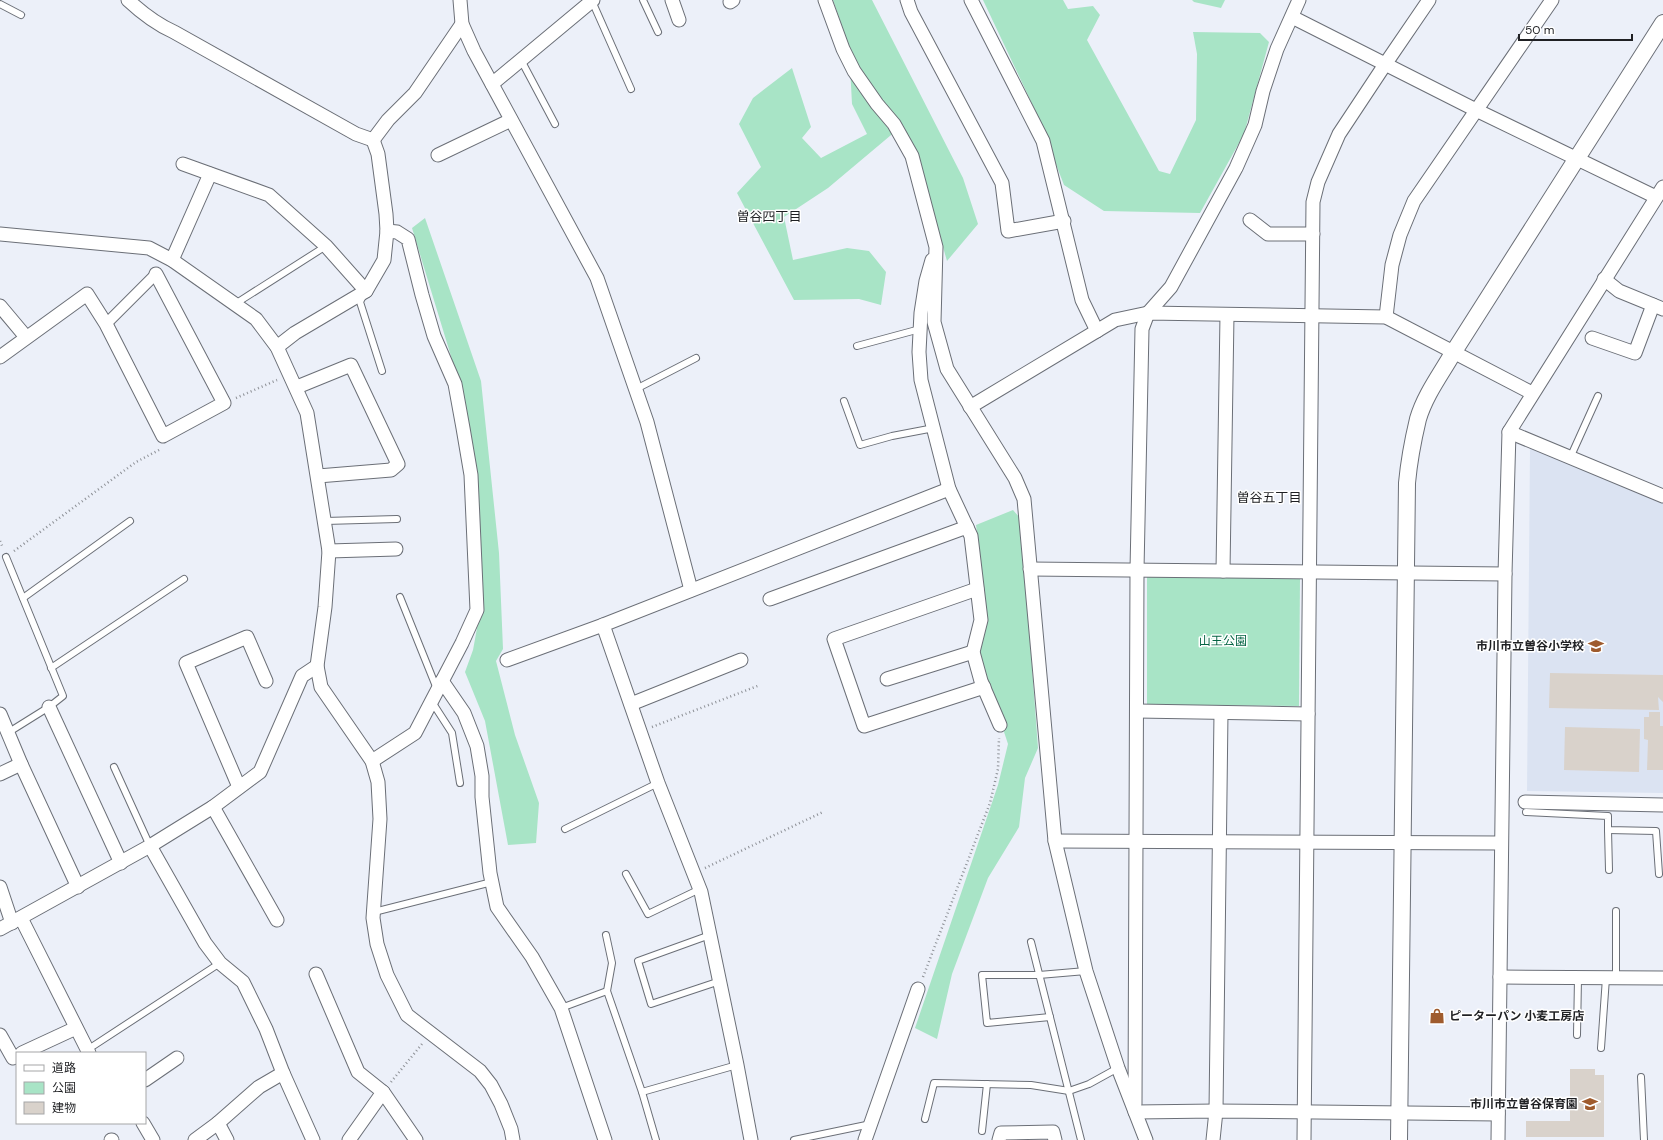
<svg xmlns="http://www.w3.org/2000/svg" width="1663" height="1140" viewBox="0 0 1663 1140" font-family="'DM Sans','Noto Sans JP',sans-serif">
  <rect width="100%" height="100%" fill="#ecf0f9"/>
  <path fill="#dbe3f2" d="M1530,447L1663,502V793L1527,791Z"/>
  <g fill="#a8e4c6">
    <path d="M833,0H872L963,178L978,224L947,261L922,174L903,125L828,188L784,217L793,260L847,248L869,251L886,272L881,305L859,299L794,300L737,193L761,167L739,124L753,98L792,68L811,127L802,138L821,158L867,134L852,104L849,47Z"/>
    <path d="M983,0H1063L1068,9L1093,6L1100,15L1087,40L1159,171L1170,174L1196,120L1197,54L1193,32L1260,33L1269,42L1244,134L1200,213L1104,211L1064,185L1035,110Z"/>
    <path d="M1192,0H1225L1221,8L1194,2Z"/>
    <path d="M425,218L481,381L499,553L503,649L496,661L515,735L539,803L536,843L508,845L485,721L465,672L473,650L482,601L464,399L412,228Z"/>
    <path d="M1013,510L1021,519L1038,748L1025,778L1019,827L988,878L952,974L937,1039L915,1028L998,785L1008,744L978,653L987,614L976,525Z"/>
    <path d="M1147,577L1300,578L1299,706L1147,705Z"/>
  </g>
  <g fill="#d9d2cb">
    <path d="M1550,673L1663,675V702L1658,697L1659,710L1549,708Z"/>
    <path d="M1649,712H1660V726H1663V770H1647L1648,740L1644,739V717H1649Z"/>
    <path d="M1565,727L1640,729L1639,772L1564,770Z"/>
    <path d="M1570,1069H1595V1075H1604V1137H1526V1121H1570Z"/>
  </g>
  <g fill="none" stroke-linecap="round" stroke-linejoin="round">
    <defs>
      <g id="service">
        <path d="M643,0L658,32"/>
        <path d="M592,1L631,89"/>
        <path d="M0,4L21,15"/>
        <path d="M521,60L555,124"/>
        <path d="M363,296L360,302L382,371"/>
        <path d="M235,304L326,246"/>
        <path d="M857,346L920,329"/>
        <path d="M636,389L696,358"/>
        <path d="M844,401L860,445L892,436L934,428"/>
        <path d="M1570,458L1598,396"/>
        <path d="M325,521L397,519"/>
        <path d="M6,557L63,696L49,707L9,732"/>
        <path d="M400,597L437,689"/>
        <path d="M23,598L130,521"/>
        <path d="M51,668L184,579"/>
        <path d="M432,702L452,733L460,783"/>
        <path d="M114,767L150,846"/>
        <path d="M1526,812L1608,816V830L1656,831L1659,874"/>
        <path d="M565,829L658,783"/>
        <path d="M1608,830L1609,870"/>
        <path d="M626,874L648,914L700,889"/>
        <path d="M1616,911V978"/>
        <path d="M374,912L492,882"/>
        <path d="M606,935L612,963L607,991L642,1092L656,1140"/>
        <path d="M710,935L638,961L651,1004L720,981"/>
        <path d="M1031,942L1081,1140"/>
        <path d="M561,1008L607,991"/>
        <path d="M1050,1017L987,1023L982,975H1039L1086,971"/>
        <path d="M1577,1035L1578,978"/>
        <path d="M1601,1048L1606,978"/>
        <path d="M87,1050L220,963"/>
        <path d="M1641,1077L1644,1140"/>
        <path d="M642,1092L737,1065"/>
        <path d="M925,1119L934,1083L1031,1085L1069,1091L1089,1084L1118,1068"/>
        <path d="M982,1131L987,1084"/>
        <path d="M794,1140L871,1124"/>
      </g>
      <path id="pedestrian" d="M106,324L156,274"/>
      <g id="minor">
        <path d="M128,0C143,14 156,24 174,32L356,134L373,140"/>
        <path d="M460,0L462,24L474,51L597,278L647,422L691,590"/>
        <path d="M672,0L679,20"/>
        <path d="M825,0L843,49L854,71L877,104L894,124L912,156L936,247L934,322L947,369L1015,478L1024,499L1055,841L1086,971L1118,1068L1146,1140"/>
        <path d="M907,0L911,12L1002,183L1008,231L1064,221"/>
        <path d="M971,0L1043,141L1082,300L1097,331"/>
        <path d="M730,2L733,0"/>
        <path d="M1292,17L1476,110L1656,197"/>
        <path d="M492,84L593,0"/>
        <path d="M373,140L388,120L415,93L462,24"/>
        <path d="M438,155L511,120"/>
        <path d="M183,164L269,195L326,246L366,291"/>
        <path d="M1250,220L1268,234H1313"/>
        <path d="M0,234L149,248L172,260L256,319L277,347L307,413L329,551L325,607L317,666L321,687L372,761L378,782L380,819L373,918L377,944L387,975L407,1015L480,1071L491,1085L501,1104L511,1129L513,1140"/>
        <path d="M172,260L210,174"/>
        <path d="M932,260L926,281L921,313L919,352L921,380L949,489L971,536L981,620L973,652L981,681L1000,725"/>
        <path d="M1604,279L1619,291L1663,309"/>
        <path d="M0,306L26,337"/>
        <path d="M1386,317L1392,265L1400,235L1414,201L1552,0"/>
        <path d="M1592,338L1635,353L1653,305"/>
        <path d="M277,347L295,333L366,291L384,260L387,231L386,214L378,154L373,140"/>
        <path d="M0,357L87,294L106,324L163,436L224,403L156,274"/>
        <path d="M297,387L351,365L398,464L391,470L318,476"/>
        <path d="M970,407L1115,320L1148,313L1386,317L1532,393"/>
        <path d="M1509,432L1663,496"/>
        <path d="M329,551L396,549"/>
        <path d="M1030,569L1505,574"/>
        <path d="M1223,571L1227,315"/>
        <path d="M977,589L834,639L864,726L984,687"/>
        <path d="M770,599L967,527"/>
        <path d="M603,625L658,783L701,892L737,1065L751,1140"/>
        <path d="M507,660L603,625L949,489"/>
        <path d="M887,679L973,652"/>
        <path d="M442,681L464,713L477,746L482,776V797L490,873L497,907L532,957L561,1008L605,1140"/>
        <path d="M631,704L741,660"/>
        <path d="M49,707L121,863"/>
        <path d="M1137,711L1308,714"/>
        <path d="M0,714L21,764"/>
        <path d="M372,761L415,733L462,643L477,610L471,475L463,428L455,384L434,336L422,295L408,239L397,232L387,231"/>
        <path d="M0,774L21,764L78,887"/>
        <path d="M239,787L186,663L247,637L266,681"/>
        <path d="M1525,802L1663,805"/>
        <path d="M213,807L277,920"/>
        <path d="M1055,841L1501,843"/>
        <path d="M150,846L205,943L220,963L243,982L266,1029L283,1073L313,1140"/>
        <path d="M0,887L12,923"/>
        <path d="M21,918L89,1053"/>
        <path d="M0,929L150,846L213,807L260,772L302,676L317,666"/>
        <path d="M316,974L358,1072L383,1092L416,1140"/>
        <path d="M1500,977L1663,978"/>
        <path d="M0,1035L13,1058L17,1056"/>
        <path d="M22,1053L76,1028"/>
        <path d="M145,1080L177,1058"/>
        <path d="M1135,1104L1137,570L1142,329L1148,313L1171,287L1236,168L1255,125L1263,91L1277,49L1299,0"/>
        <path d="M1135,1112L1216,1111L1498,1114"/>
        <path d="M143,1123L153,1140"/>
        <path d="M218,1123L227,1140"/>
        <path d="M111,1140H112"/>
        <path d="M195,1140L218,1123L259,1087L283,1073"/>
        <path d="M349,1140L383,1092"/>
        <path d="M865,1140L918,989"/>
        <path d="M999,1140L1001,1133L1053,1132L1055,1140"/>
        <path d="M1213,1140L1216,1111L1221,713"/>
        <path d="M1304,1140L1313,202L1318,182L1339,134L1386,63L1429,0"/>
        <path d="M1498,1140L1505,574L1509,432L1663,187"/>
      </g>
      <path id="tertiary" d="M1399,1140L1407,483C1409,461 1413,440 1418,419C1425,395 1441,374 1453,353L1663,23"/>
    </defs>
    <use href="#service" stroke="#6b6f77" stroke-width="8"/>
    <use href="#pedestrian" stroke="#6b6f77" stroke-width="12"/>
    <use href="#minor" stroke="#6b6f77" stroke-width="15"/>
    <use href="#tertiary" stroke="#6b6f77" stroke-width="18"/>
    <g stroke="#8d9096" stroke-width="2.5" stroke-dasharray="1 3" stroke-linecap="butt">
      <path d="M236,398L277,380"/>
      <path d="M0,541L3,548"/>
      <path d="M14,551L136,462L161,449"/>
      <path d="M652,727L760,685"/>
      <path d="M705,868L823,812"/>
      <path d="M923,977L990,803L998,769L999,738"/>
      <path d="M391,1082L422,1044"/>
    </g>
    <use href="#service" stroke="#fff" stroke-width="6"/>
    <use href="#pedestrian" stroke="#fff" stroke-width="10"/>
    <use href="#minor" stroke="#fff" stroke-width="13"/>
    <use href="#tertiary" stroke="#fff" stroke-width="16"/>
  </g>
  <defs>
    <symbol id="school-bare" viewBox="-9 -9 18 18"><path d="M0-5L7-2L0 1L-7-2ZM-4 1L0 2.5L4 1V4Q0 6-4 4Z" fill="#9f5b2d" stroke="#fff" stroke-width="2.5" paint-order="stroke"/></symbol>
    <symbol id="shop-bare" viewBox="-9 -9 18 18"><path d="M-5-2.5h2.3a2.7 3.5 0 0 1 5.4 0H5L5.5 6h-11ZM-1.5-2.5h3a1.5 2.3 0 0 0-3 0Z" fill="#9f5b2d" stroke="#fff" stroke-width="2.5" paint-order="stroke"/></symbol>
  </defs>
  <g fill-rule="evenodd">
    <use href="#school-bare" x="1585" y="635" width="22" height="22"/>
    <use href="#shop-bare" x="1426" y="1005" width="22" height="22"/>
    <use href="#school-bare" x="1579" y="1093" width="22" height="22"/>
  </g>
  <g text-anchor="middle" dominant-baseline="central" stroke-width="3" stroke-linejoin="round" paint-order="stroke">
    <g font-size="12" fill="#056444" stroke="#fff">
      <text x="1223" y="641">山王公園</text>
    </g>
    <g font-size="12" font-weight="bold" fill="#1f2023" stroke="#fff" text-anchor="end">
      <text x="1584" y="646">市川市立曽谷小学校</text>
      <text x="1449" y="1016" text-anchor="start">ピーターパン 小麦工房店</text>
      <text x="1578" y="1104">市川市立曽谷保育園</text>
    </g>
    <g font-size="13" fill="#1f2023" stroke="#fff">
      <text x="769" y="216">曽谷四丁目</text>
      <text x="1269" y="497">曽谷五丁目</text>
    </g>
  </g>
  <rect x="16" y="1052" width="130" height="72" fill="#ffffff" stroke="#a5a6a7"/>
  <rect x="24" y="1065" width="20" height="6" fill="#ffffff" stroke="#a5a6a7"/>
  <text x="52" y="1072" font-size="12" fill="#1f2023">道路</text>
  <rect x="24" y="1082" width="20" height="12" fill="#a8e4c6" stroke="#a5a6a7"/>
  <text x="52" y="1092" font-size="12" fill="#1f2023">公園</text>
  <rect x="24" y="1102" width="20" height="12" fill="#d9d2cb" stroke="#a5a6a7"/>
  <text x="52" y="1112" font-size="12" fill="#1f2023">建物</text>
  <path d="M1519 34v6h113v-6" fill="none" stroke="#1f2023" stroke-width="2"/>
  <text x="1525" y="34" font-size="12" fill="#1f2023" stroke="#ffffff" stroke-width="3" paint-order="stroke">50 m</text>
</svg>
